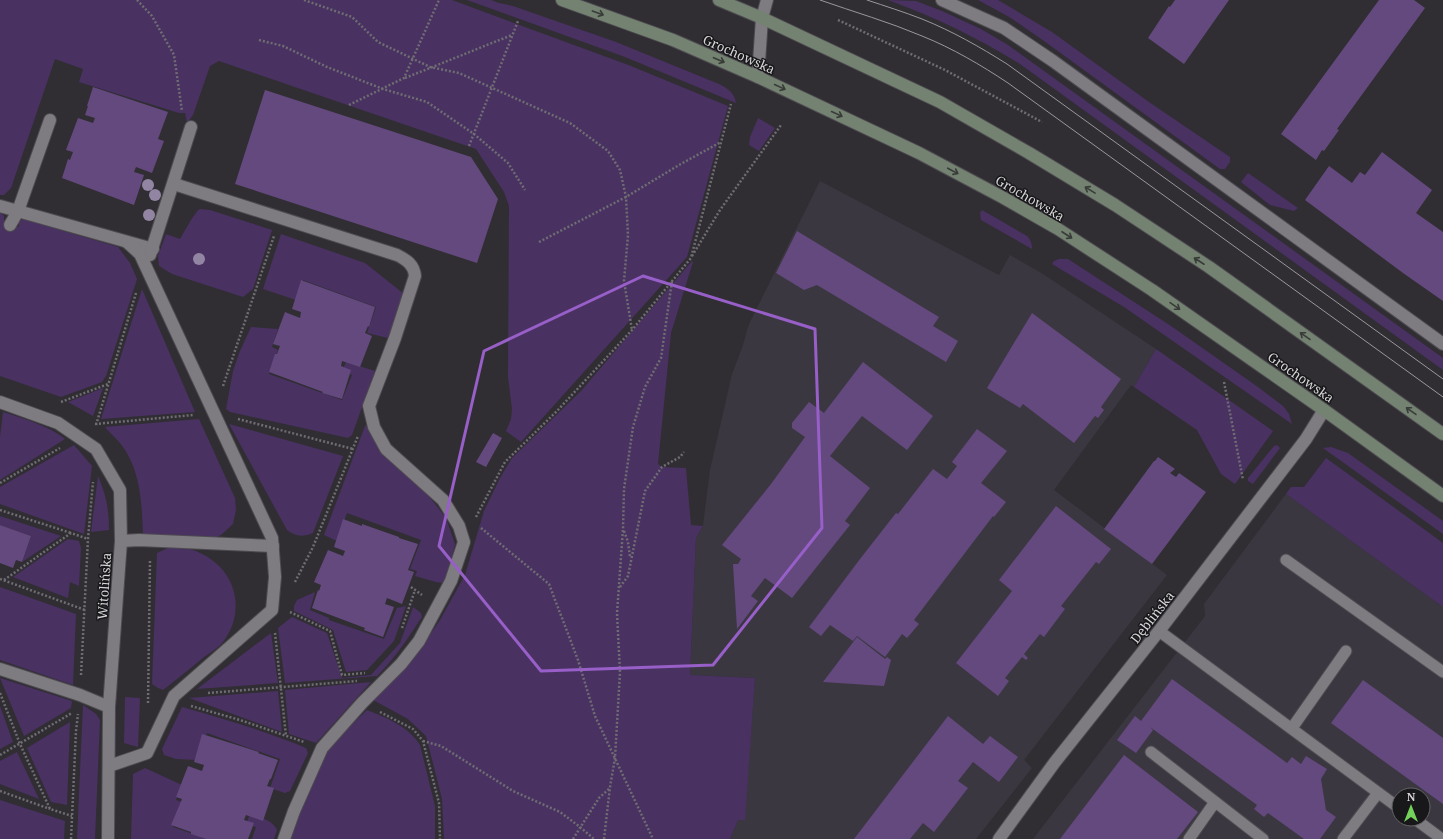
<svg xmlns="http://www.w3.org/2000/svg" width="1443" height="839" viewBox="0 0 1443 839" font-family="'Noto Serif',serif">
  <rect width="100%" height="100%" fill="#302e33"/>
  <g fill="#3b3741" fill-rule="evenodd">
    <path d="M820,181L999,275L1010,255L1043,274L1156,349L1134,387L1131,385L1054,490L1167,575L1024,760L1032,768L976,839H730L738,820H744L755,678L690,675L696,538L703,526L710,470L732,374L742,348L749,324Z"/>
    <path d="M1286,494L1443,607V839H1033L1205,616L1204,604ZM1399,795H1423V819H1399Z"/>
  </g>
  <g fill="#493162">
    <path d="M0,0H452L631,66L728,106L687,257L521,442L506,431L511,419L512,409L508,377L509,206L504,192L476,149L219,61L210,66L193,115L187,123L185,113H179L79,82L83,69L55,59L11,188L4,195H0Z"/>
    <path d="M467,0H491L499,3L513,6L616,42L719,84C727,88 735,93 736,103L625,57Z"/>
    <path d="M888,0L916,1L942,11L981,29L1008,45L1443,358V370L1020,64C978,38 935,17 888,0Z"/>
    <path d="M978,0H998L1052,32L1149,102L1230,157V162L1225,169H1220L1044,41L1011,18Z"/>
    <path d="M758,118L775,128L759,151L749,145L750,137Z"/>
    <path d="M1248,173L1298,208L1294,211L1270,205L1241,182Z"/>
    <path d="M200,209L210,210L272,230L253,289L243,297L172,274L159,266L158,256L166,234L180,239C184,233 195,211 200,209Z"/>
    <path d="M982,210L1027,236C1031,240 1032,244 1032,249L981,220L980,213Z"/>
    <path d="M0,212L4,216V222L19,227V222L23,219L118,247L130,263L137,279L106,376L102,382L61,397L0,376Z"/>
    <path d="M281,234L365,263L404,294L388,338L367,333L376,307L303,280L296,300L263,289Z"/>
    <path d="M1059,259H1068L1171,326L1258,387L1283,406L1289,414L1292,424L1124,307L1052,264L1054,261Z"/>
    <path d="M692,261L693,262L671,333L658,464L662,467L686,468L691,525L703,526L696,538L690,675L755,678L745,820H738L730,839H444L442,799L426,736L408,719L373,700L423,645L440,620L465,575L484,511L500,478L512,458L581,391Z"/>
    <path d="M142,289L195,412L101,419Z"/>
    <path d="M251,327L278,329L272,347L278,350L269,374L342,400L352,375L342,371L346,362L375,371L352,435L348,438L230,412L226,409L233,371L240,351Z"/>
    <path d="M1156,349L1273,431L1235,484L1221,474L1197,430L1134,387Z"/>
    <path d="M103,388L93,416L68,402Z"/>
    <path d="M3,412C25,419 47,425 65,439L0,480V437Z"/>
    <path d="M199,419L235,498L236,510L233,524L221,535L207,541L143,536C142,504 141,469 120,443C115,437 109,432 105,427Z"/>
    <path d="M229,424L343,456L313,533C303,537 296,537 287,530Z"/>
    <path d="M368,424L380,450L394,465L424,490L446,518L455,544L446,580L443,583L436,582L415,576L417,571L410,569L421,540L347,513L337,541L324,535L365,426Z"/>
    <path d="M74,445L92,466L84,534L0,504V487Z"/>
    <path d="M1277,445L1280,448L1253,484L1248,481V478L1274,446Z"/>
    <path d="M1331,447L1348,453L1443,521V534L1323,448Z"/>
    <path d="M1326,458L1443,543V607L1286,494L1291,487H1304Z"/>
    <path d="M98,476C106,495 109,509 109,530L91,532Z"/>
    <path d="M0,516L61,536L22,562L31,536L0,525Z"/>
    <path d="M68,539L79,541L81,548L79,586L70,582L68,598L13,577Z"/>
    <path d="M170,547C180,547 191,548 200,553C236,569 247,611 223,642C218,648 210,653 204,657C191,668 177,679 163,690L158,688L152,684L157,553Z"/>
    <path d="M0,587L76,614L73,685L0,660Z"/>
    <path d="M315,592L310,610L329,618V620L384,639L397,608L406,606L394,641L367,670L346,672L333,630L294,611V606L297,600Z"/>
    <path d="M413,607L421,613L422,617C408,638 395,658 377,676L285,683L278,628L292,617L327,633L342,678L371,675L400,643Z"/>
    <path d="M271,633L278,683L197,689Z"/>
    <path d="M0,678L72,701L71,708L24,736Z"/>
    <path d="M371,682L316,743L289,734L285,690Z"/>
    <path d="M278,691L282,732L189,698Z"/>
    <path d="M125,697L140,698L138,747L124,743Z"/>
    <path d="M83,705L96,714L100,720L95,839H77Z"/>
    <path d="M0,706L13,742L0,749Z"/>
    <path d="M182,707C224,719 266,731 306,748L308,753L290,791L285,793L270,788L280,759L207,733L197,760L176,759L164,755L162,749Z"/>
    <path d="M367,710C387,718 408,726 420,745L435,806V839H291L308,788L331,745Z"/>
    <path d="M70,722L67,805L51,802L27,748Z"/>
    <path d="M17,752L39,799L0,784V761Z"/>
    <path d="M145,768L182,785L176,800L182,802L173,827L208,839H131L133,774Z"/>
    <path d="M0,800L65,821L64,839H0Z"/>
    <path d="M250,814C259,817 273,820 277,830L274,839H252L256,827L246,824Z"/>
  </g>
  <g fill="#63497e">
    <path d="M1175,0H1229L1184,64L1148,38L1169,6L1170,7Z"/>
    <path d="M1379,0H1414L1425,8L1337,129L1339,130L1324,151L1322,150L1316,160L1281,134Z"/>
    <path d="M93,87L168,112L158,139L164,141L152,173L136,167L134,172L144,175L134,205L62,178L68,159L70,160L73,152L66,150L78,118L93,123L95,118L85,115L88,106H87Z"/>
    <path d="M265,90L471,157L498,199L477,263L235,184Z"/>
    <path d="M1382,152L1432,190L1416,213L1443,232V301L1403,273L1305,200L1329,166L1352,183L1360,172L1365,175Z"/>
    <path d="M797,231L939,317L933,326L958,341L946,362L817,285L804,290L776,273Z"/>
    <path d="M301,280L375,307L369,327L368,326L365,333L372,336L360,367L342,361L341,366L351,370L342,399L322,393L323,392L269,372L275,354H277L280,346L273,344L285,312L300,318L301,312L292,309Z"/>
    <path d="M1032,313L1121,379L1101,407L1104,410L1098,418L1095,416L1074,443L1023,404L1020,408L987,388Z"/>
    <path d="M863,362L933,416L907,450L862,416L830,456L870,488L845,521L850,525L792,598L765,578L751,596L758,601L737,629L733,564H738L741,559L722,545L771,484L805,437L792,428V423L809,402L824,413Z"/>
    <path d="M977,429L1007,451L981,483L1006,502L994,517L993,516L914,620L919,624L907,638L902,634L885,657L857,636L853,641L830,625L821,636L809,627L860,559L896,513L898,514L933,469L947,479L957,466L952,462Z"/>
    <path d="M493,433L502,438L486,467L476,462Z"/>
    <path d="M1158,457L1175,469L1170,473L1176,477L1179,473L1206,492L1152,564L1104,529L1154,461H1155Z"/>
    <path d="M1056,506L1111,549L1099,564L1096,562L1061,606L1065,609L1044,637L1040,634L1024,654L1028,658L1026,660L1022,657L1005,678L1009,681L998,696L956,663L1012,591L999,580Z"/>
    <path d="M343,519L362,526V524L399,537V538L418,544L408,570L414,572L402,604L387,598L385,604L394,607L383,637L364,630L365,628L312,608L318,590L319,591L321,585L314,582L328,550L343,556L345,551L334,547Z"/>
    <path d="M0,525L31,536L22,562L16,560L13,568L0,563Z"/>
    <path d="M857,637L885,659L887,657L891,660L884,686L823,682Z"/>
    <path d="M1172,679L1287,763L1292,757L1301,764L1306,756L1327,769L1321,779L1326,810L1336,817L1320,839H1304L1268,813L1264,817L1254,809L1257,805L1150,727L1153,730L1136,753L1117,740L1135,716L1141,721Z"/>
    <path d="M1363,680L1443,738V804L1331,723Z"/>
    <path d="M948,716L983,744L990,736L1018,757L999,782L973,762L958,781L968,788L934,832L923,823L910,839H854Z"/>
    <path d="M202,734L259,752L258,753L278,760L271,779H270L267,786L274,788L263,821L246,815L244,820L254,823L248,839H206L191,834V832L171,825L182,799L176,797L188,766L202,771L204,765L194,762Z"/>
    <path d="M1124,755L1198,812L1177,839H1060Z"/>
  </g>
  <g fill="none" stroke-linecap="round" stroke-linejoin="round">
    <defs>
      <g id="service">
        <path d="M1286,560L1443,672"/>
        <path d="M1159,631L1399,808"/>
        <path d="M1292,728L1346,651"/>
        <path d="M1151,752L1263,839"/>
        <path d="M1415,819L1442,839"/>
        <path d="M1189,839L1215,802"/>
        <path d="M1343,839L1378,793"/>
      </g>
      <g id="minor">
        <path d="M942,0L1004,28L1053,61L1443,344"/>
        <path d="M758,77L762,18L767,0"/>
        <path d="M174,184L397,255C407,260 414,265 415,276L395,338L369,406L374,427L386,449L443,500L459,526L464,542L451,581L419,641L401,664L362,703L322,748L294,811L284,839"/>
        <path d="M0,206L153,249"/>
        <path d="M10,225L18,211L50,120"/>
        <path d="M150,255L191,127"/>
        <path d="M0,402L58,423L96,449L120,490L121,541L109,707L108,839"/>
        <path d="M121,541L139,540L273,546"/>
        <path d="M0,669L80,695L109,707"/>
        <path d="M109,766L147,753L174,696L272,610L275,577L272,538L140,254L127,242"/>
        <path d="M999,839L1055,762L1159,631L1306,439L1324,410"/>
      </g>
      <g id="secondary">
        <path d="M562,0L673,40L758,77L919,153L1002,197L1058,229L1152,290L1324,410L1443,496"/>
        <path d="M719,0L762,18L940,102L1029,153L1115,205L1209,267L1443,434"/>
      </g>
    </defs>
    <use href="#service" stroke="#4d4b50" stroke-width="13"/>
    <use href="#minor" stroke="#4d4b50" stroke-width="14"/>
    <use href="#secondary" stroke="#4d4b50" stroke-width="14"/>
    <g stroke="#6f6d72" stroke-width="2.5" stroke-dasharray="2 2" stroke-linecap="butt">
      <path d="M137,0L152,16L174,55L182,111"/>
      <path d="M304,0L352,17L378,42L430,67L459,73L570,123L608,151L620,170L626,197L628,235L624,281L632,330"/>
      <path d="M838,20L945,70L1042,122"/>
      <path d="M259,40L283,46L327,67L383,89L427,102L474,134L508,163L525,190"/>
      <path d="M405,78L512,35"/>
      <path d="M349,105L404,78L439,0"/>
      <path d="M469,146L518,21"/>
      <path d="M539,242L626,197L679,165L721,142"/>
      <path d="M692,256L720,210L781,125"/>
      <path d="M1224,382L1243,480"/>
      <path d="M223,386L274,236"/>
      <path d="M61,402L108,384"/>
      <path d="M238,419L353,449"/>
      <path d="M95,424L193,415"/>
      <path d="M96,425L136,293"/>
      <path d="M0,483L60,448"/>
      <path d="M0,510L71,533"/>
      <path d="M476,517L505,462L557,411L632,330L691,258L731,104"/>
      <path d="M481,528L549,584L578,660L595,716L653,839"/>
      <path d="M624,531L628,542L630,557"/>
      <path d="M0,579L85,610"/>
      <path d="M4,580L71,533L88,539"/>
      <path d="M295,582L313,547L358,436"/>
      <path d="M411,587L422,595"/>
      <path d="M620,587L628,576L645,491L662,467L680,457L684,452"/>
      <path d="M290,612L330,631L342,675L365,673"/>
      <path d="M402,628L415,590"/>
      <path d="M275,633L286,736"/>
      <path d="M81,675L88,539L93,482"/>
      <path d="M0,693L20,744L50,809L72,816"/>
      <path d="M208,693L357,681"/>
      <path d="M148,703L150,560"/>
      <path d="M191,706L240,720L304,742"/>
      <path d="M380,712L413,729L423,741L439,803L440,839"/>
      <path d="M423,741L441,746L513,791L560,812L580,827L594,839"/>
      <path d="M0,755L72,713"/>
      <path d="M0,791L50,809"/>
      <path d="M71,839L76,731L78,714"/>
      <path d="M573,839L599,798L610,788"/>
      <path d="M604,839L610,787L615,758L620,672L617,613L623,529L624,489L633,427L645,387L661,358L672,281"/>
    </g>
    <use href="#service" stroke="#7e7b81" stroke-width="11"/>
    <use href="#minor" stroke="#7e7b81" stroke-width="12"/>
    <use href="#secondary" stroke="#748271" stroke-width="12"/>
    <g stroke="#99979b" stroke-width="1">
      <path d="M820,0C854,12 889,22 922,36C952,48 981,65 1008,83L1443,397"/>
      <path d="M867,0C885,6 904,12 922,19C952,31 980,47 1007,64L1443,379"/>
    </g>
  </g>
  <g fill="#9285a3">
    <circle cx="148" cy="185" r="6"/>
    <circle cx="155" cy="195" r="6"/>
    <circle cx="149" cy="215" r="6"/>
    <circle cx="199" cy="259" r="6"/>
  </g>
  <defs><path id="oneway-shaft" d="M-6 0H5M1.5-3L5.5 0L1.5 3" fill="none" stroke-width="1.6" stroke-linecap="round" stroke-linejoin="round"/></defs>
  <g stroke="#383c38">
    <use href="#oneway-shaft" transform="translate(598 13) rotate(20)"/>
    <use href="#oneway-shaft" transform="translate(719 60) rotate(23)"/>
    <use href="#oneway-shaft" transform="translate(780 87) rotate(25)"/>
    <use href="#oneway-shaft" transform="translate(837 114) rotate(25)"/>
    <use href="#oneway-shaft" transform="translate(953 171) rotate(28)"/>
    <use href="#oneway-shaft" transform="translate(1090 190) rotate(-149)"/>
    <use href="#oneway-shaft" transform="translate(1067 235) rotate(33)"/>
    <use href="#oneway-shaft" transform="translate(1199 261) rotate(-147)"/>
    <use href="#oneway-shaft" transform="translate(1175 306) rotate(35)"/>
    <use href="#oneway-shaft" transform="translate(1305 336) rotate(-145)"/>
    <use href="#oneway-shaft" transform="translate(1411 411) rotate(-145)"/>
  </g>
  <path fill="none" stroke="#975fc7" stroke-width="3" stroke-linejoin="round" d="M643,276L815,329L822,528L713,665L541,671L439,546L484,351Z"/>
  <g text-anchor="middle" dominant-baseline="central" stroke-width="3" stroke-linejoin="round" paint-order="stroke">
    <g font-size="13" fill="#d7d5d9" stroke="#181719">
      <text transform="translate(739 54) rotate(24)">Grochowska</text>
      <text transform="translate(1030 198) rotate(30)">Grochowska</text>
      <text transform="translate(1301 377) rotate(35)">Grochowska</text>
      <text transform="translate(104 586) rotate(-86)">Witolińska</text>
      <text transform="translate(1152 617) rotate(-52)">Dęblińska</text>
    </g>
  </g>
  <g transform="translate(1411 807)"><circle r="19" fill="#181719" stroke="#646366"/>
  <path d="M0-3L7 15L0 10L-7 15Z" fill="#74d25c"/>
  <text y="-6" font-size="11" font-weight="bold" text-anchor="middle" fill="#d7d5d9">N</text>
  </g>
</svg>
